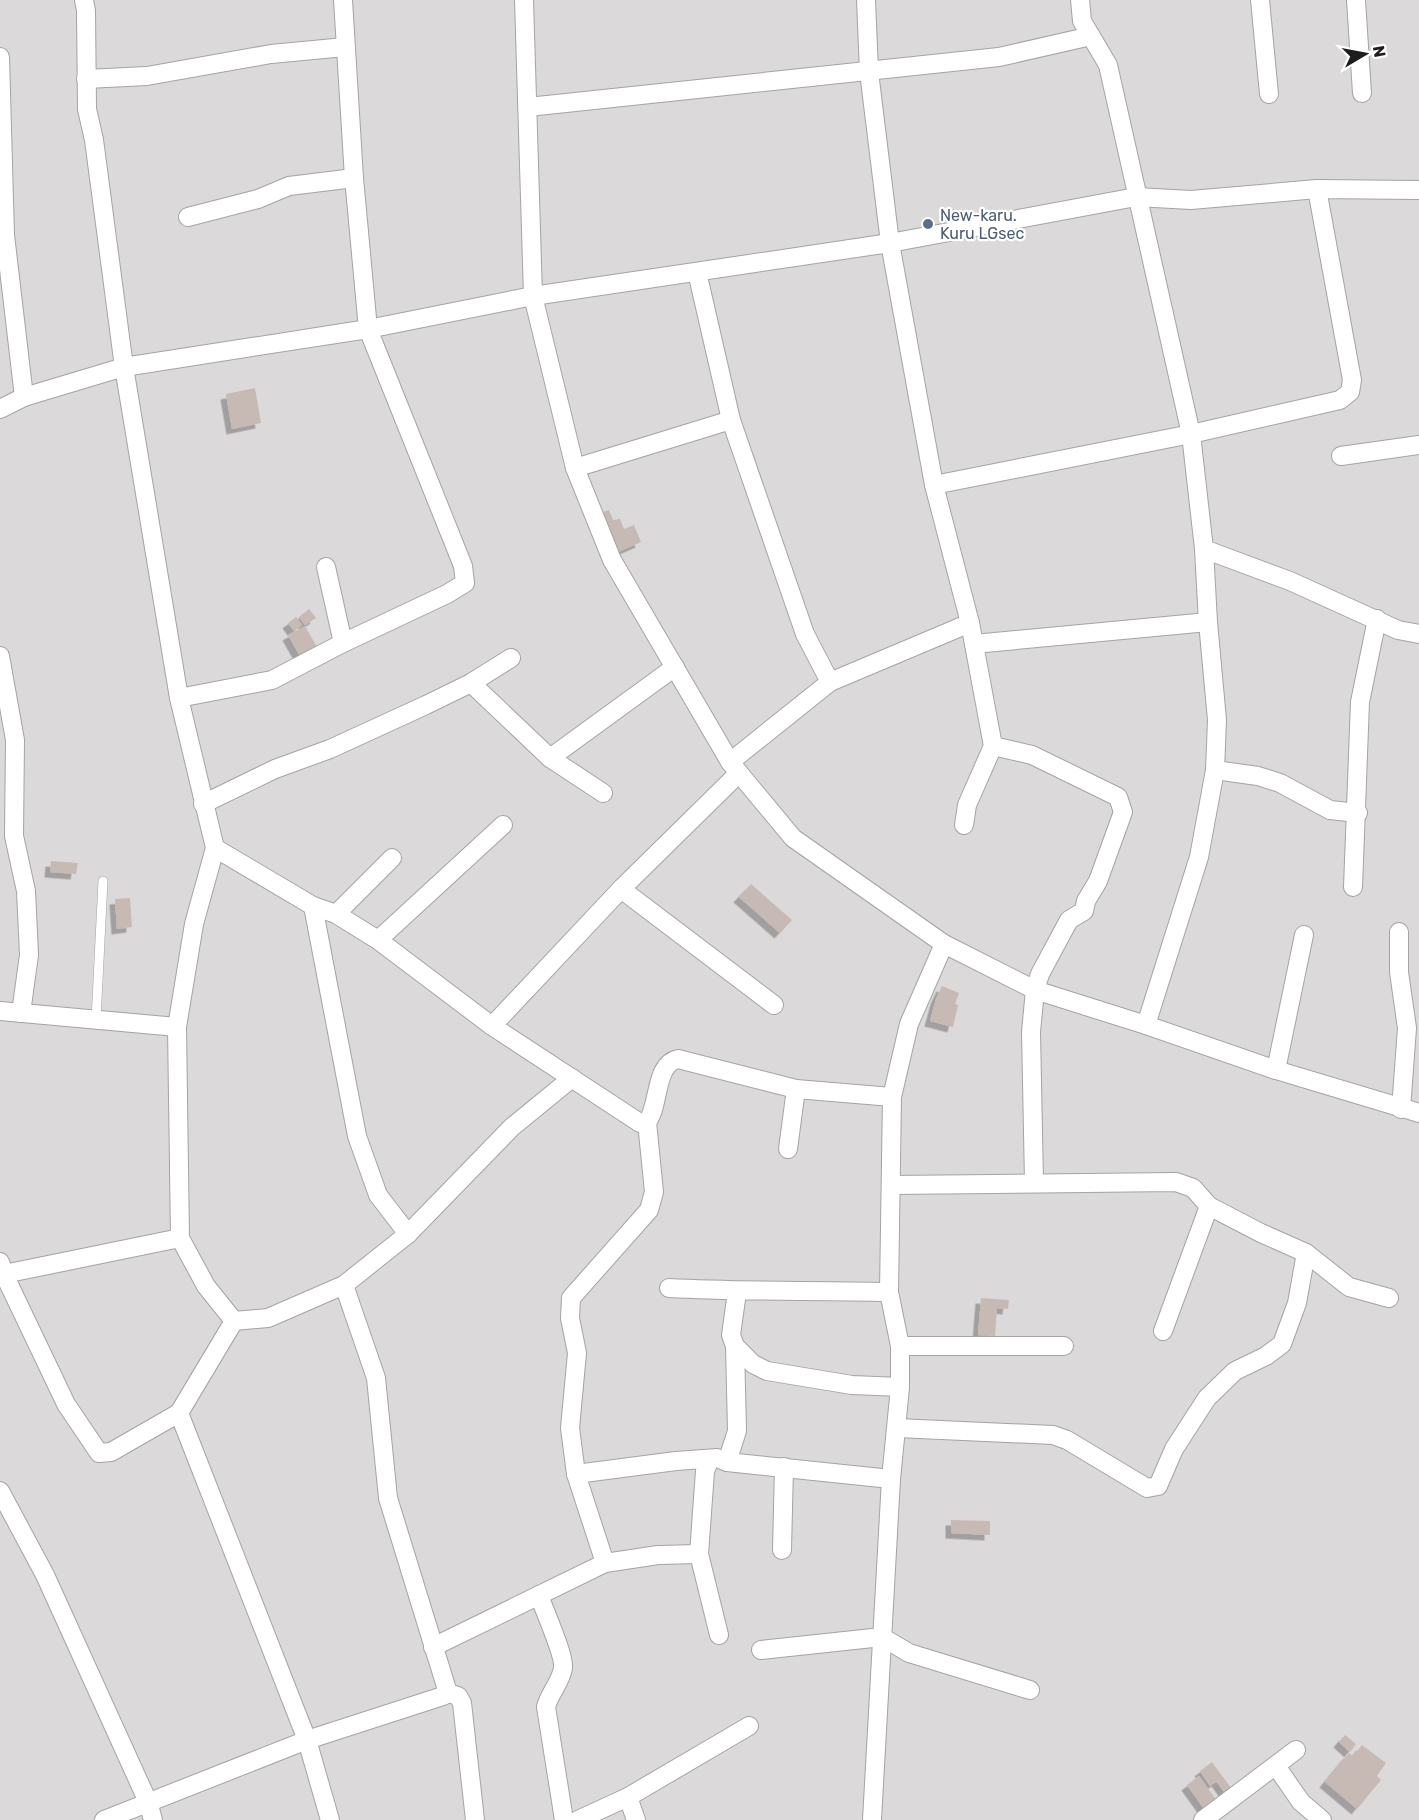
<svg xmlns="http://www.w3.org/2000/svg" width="1419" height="1820" viewBox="0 0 1419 1820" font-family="Rubik,sans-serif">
  <defs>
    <filter id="shadow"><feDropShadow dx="-5.5" dy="5.5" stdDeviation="0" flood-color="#0004"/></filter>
  </defs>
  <rect width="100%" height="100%" fill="#efe9e2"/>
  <rect fill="#dbd9da" x="0" y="0" width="1419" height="1820"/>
  <g fill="#c7bab5" filter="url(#shadow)">
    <path d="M255,388L261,423L232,429L226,394Z"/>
    <path d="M609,510L613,520L620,519L624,529L634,525L641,542L616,553L600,513Z"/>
    <path d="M309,609L316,618L305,625L299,617Z"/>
    <path d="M296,617L302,625L294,631L288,623Z"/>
    <path d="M305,626L318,649L301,658L288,635Z"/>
    <path d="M51,861L78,863L76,874L50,872Z"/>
    <path d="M751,884L792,920L780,933L739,897Z"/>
    <path d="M130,898L132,927L117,929L115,899Z"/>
    <path d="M942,986L959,993L955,1004L958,1005L953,1027L930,1021L936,999Z"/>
    <path d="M981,1298L1009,1300L1008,1309L997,1308L995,1336L978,1335Z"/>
    <path d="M951,1520L990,1521V1535L951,1533Z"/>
    <path d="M1345,1735L1356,1744L1350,1752L1339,1742Z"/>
    <path d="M1362,1745L1386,1763L1377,1776L1381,1780L1357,1809L1325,1782L1349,1753L1353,1756Z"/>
    <path d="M1212,1762L1234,1792L1228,1796L1217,1781L1210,1786L1200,1771Z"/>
    <path d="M1199,1776L1219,1804L1207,1813L1187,1785Z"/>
  </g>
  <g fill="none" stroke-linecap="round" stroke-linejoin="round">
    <defs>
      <path id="lane" d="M96,1020L103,881"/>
      <g id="street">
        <path d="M524,0L533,296L575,468L612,560L730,762L739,773L793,838L944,944L1035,990L1146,1025L1276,1070L1419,1113"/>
        <path d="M866,0L869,72L890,243L934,485L970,623L993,746L967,805L964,825"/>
        <path d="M1080,0L1082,21L1108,65L1191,434L1204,549L1208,622L1217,720L1215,770L1199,857L1146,1025"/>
        <path d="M1260,0L1269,94"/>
        <path d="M1356,0L1362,93"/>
        <path d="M0,57L5,235L24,397"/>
        <path d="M86,79L147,76L271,54L345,47"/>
        <path d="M528,107L999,57L1091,36"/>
        <path d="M188,217L258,199L289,186L354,178"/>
        <path d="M697,272L731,420L805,634L830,682"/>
        <path d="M0,409L24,397L124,367L94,140L87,109L86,11L84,0"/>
        <path d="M1341,456L1419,445"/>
        <path d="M575,468L731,420"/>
        <path d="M934,485L1191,434L1340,400L1350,392L1352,380L1317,189"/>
        <path d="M1204,549L1290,581L1398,630L1419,634"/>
        <path d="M326,567L343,643"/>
        <path d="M974,644L1208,622"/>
        <path d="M0,656L15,740L14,836L26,891L29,955L21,1013"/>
        <path d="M471,683L550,758L603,793"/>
        <path d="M179,698L272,680L343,643L447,594L465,583L463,566L368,329L354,178L343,0"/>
        <path d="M993,746L1032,755L1118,797L1123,812L1098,881L1086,901L1084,911L1069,920L1040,974L1035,990L1031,1032L1034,1182"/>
        <path d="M550,758L675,667"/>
        <path d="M730,762L830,682L970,623"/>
        <path d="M1215,770L1258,776L1280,783L1330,810L1358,813"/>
        <path d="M203,804L275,769L330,749L426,705L471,683L511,658"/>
        <path d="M215,848L313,906L336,914L378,940L492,1026L640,1123L647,1122"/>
        <path d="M1353,887L1360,702L1377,619"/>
        <path d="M621,889L774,1005"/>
        <path d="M313,906L357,1136L378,1195L408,1234"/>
        <path d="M336,914L392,858"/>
        <path d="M1399,932V972L1407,1028L1401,1109"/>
        <path d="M378,940L503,825"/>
        <path d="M0,1011L177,1027"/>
        <path d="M492,1026L621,889L739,773"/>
        <path d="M1276,1070L1304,935"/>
        <path d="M788,1149L796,1089"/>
        <path d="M891,1185L1176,1182L1193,1188L1209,1206L1261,1233L1306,1253L1349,1287L1389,1298"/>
        <path d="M0,1262L4,1274L66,1404L99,1453L111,1452L179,1413L234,1321"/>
        <path d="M4,1274L180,1238"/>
        <path d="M344,1285L376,1378L388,1498L448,1693"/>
        <path d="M669,1288C743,1292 816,1290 889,1292"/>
        <path d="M234,1321L206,1286L180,1238L177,1027L194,924L215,848L179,698L124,367L368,329L533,296L890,243L1136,197L1191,200L1317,189L1419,190"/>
        <path d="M234,1321L268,1318L344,1285L408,1234L512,1127L572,1078"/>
        <path d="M1163,1331L1209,1206"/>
        <path d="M735,1346L753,1364L767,1371L852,1385L900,1387"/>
        <path d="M900,1346H1064"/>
        <path d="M179,1413L307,1740L330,1820"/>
        <path d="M897,1428L1053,1435L1067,1440L1147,1488L1158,1486L1174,1449L1207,1398L1235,1371L1266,1356L1282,1344L1297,1303L1306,1253"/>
        <path d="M710,1459L705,1471L699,1554L719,1635"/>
        <path d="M727,1462L737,1431L735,1346L731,1335L737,1292"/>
        <path d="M576,1474L676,1461L717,1458L727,1462L891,1479"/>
        <path d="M0,1491L45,1575L148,1802L153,1820"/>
        <path d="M782,1550L784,1467"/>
        <path d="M605,1563L576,1474L570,1428L577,1353L570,1318L571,1298L649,1210L654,1192L647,1122C660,1106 654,1064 678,1059L796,1089L892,1097"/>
        <path d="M539,1595C544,1610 565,1656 563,1668C561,1682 549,1694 546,1707L564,1820"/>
        <path d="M433,1647L605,1563L658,1555L699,1554"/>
        <path d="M761,1650L882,1637L909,1653L1030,1690"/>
        <path d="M448,1693L458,1696L462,1703L475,1820"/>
        <path d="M1276,1766L1301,1802L1322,1820"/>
        <path d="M628,1797L636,1820"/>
        <path d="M104,1820L307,1740L443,1696L448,1693"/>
        <path d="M578,1820L628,1797L749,1726"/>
        <path d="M872,1820L891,1479L900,1387V1346L889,1292L892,1097L909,1024L944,944"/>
        <path d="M1203,1820L1296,1750"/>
      </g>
    </defs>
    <use href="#lane" stroke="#a4a4a4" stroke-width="10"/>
    <use href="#street" stroke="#a4a4a4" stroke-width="20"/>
    <use href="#lane" stroke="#fff" stroke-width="9"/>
    <use href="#street" stroke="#fff" stroke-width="18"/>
  </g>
  <circle fill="#5c6f8a" stroke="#fff" stroke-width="2" cx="928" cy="224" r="6"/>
  <g text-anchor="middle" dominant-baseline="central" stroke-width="4.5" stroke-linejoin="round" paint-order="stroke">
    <g font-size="16" fill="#4e5e75" stroke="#fff" text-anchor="start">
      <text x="940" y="215">New-karu.<tspan x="940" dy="18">Kuru LGsec</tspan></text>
    </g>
  </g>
  <g transform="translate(1365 54) rotate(80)" stroke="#ffffff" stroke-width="4.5" paint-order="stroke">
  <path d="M0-4.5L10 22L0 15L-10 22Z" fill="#1d1d1d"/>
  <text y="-9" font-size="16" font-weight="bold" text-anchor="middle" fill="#1d1d1d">N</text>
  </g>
</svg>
